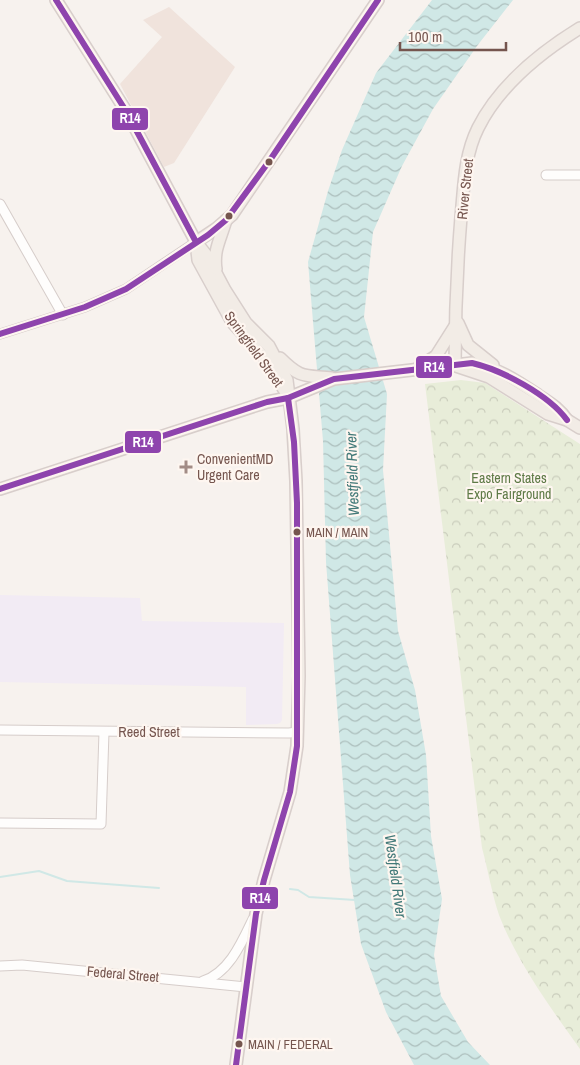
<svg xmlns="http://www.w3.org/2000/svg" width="580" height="1065" viewBox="0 0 580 1065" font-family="'Archivo Narrow',sans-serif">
  <defs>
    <pattern id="park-crowns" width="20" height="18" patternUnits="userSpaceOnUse" patternTransform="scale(1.25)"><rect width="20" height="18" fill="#e8edd9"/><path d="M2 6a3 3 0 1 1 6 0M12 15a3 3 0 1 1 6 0" fill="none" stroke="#cacdbc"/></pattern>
    <pattern id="water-waves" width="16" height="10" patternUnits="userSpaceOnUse" patternTransform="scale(1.25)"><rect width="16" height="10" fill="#d0e8e6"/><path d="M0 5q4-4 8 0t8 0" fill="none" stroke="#adbfbd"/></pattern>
  </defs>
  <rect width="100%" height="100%" fill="#f7f2ee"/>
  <path fill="#f0e3dc" d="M169,7L235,67L174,163L164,167L120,84L162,37L143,20Z"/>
  <path fill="#f2ebf4" d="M0,595L140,598L142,621L284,623L282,720L280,723L277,724L246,725V687L0,682Z"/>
  <path fill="url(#park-crowns)" d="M461,380L485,383L580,444V1049C550,1007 518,964 499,915C492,894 488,870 482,848L425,384Z"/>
  <path fill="url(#water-waves)" d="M432,0H513L477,46L433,109L402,166L373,232L364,317L387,394L383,470L398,631L415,690L426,755L431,836L442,899L434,955L441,996L468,1042L490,1065H414L386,1012L361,944L350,875L326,562L323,441L308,262L328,191L342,150L376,73Z"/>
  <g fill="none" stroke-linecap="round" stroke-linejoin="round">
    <g stroke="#d0e8e6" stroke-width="2">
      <path d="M0,877L39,871L67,881L159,888"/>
      <path d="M290,889L298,890L309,897L355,900"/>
    </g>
    <defs>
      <g id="minor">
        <path d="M546,175H580"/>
        <path d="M0,204L63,315"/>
        <path d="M0,334L85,307L126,289L196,242"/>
        <path d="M0,730L289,733L298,732"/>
        <path d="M0,823L101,824L104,732"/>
        <path d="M0,966L22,965L246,987"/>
        <path d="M203,981C229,973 242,942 253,919"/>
      </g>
      <g id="major">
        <path d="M56,0L126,111L196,242L207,256L225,290L246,323L269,346L287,380L293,429L296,481L299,676L297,746L290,792L264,880L256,914L236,1065"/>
        <path d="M196,242L217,228L232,215L378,0"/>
        <path d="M196,242L198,260L232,322L263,356L285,391"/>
        <path d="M216,269C213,250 221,238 226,220"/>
        <path d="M458,323L468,345L493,365"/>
        <path d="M280,358C301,379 304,375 332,378"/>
        <path d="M455,365C455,316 457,266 461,217C464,187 464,156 478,128C499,86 541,52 580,28"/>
        <path d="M456,366L489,377L548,414L567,420L580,428"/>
        <path d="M419,367L436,356L455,326"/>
        <path d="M0,489L267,402L288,398L334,379L472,363C498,368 517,381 538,395C550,403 559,408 567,420"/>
      </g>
    </defs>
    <use href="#minor" stroke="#d6cdca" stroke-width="11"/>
    <use href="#major" stroke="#d8cecb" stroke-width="14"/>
    <use href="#minor" stroke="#fefdfc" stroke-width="9"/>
    <use href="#major" stroke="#f2ece6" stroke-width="11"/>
    <defs>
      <g id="bus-1">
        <path d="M56,0L126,111L196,242"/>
        <path d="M0,334L85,307L126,289L208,235L226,220L270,160L378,0"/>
        <path d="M0,489L267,402L288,398L334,379L472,363C502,370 549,395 567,420"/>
        <path d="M236,1065L256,914L264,880L290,792L297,746V503L294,442L288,398"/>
      </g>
    </defs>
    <use href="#bus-1" stroke="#fef6f0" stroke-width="10"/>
    <use href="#bus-1" stroke="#8e44ad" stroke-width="6"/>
  </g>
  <g fill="#75554e" stroke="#fef6f0" stroke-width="2">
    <circle cx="269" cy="162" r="4.5"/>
    <circle cx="229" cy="216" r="4.5"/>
    <circle cx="297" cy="532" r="4.5"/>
    <circle cx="239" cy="1044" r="4.5"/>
  </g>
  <path fill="#a28c86" stroke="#fef6f0" stroke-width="2" d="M183.5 459.5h5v5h5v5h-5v5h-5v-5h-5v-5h5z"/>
  <g text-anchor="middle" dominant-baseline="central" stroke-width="4.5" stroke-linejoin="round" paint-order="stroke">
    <g font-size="13" fill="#75554e" stroke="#fef6f0" text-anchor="start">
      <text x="306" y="532">MAIN / MAIN</text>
      <text x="248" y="1044">MAIN / FEDERAL</text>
    </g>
    <g font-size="14" fill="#75554e" stroke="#fef6f0">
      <text transform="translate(465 189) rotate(-84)">River Street</text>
      <text transform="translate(254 349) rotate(54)">Springfield Street</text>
      <text x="149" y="732">Reed Street</text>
      <text transform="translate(123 974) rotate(5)">Federal Street</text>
    </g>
    <g font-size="14" fill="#75554e" stroke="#fef6f0" text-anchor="start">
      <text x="197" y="459">ConvenientMD<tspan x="197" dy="16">Urgent Care</tspan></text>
    </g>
    <g font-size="14" fill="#5e7a46" stroke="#fef6f0">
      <text x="509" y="478">Eastern States<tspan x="509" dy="16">Expo Fairground</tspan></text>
    </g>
    <g font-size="15" font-style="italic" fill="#427978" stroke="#fef6f0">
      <text transform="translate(352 474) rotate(-92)">Westfield River</text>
      <text transform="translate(396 876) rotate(82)">Westfield River</text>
    </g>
  </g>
  <g stroke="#fef6f0" stroke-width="2">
    <rect x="111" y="107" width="38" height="24" rx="5" fill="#8e44ad"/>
    <rect x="415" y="355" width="38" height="24" rx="5" fill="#8e44ad"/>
    <rect x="124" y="430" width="38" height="24" rx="5" fill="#8e44ad"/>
    <rect x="241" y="886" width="38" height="24" rx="5" fill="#8e44ad"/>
  </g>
  <g font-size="14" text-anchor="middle" font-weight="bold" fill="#fff">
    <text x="130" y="123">R14</text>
    <text x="434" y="372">R14</text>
    <text x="143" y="447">R14</text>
    <text x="260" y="903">R14</text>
  </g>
  <path d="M400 42v8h106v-8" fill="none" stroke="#75554e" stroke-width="2.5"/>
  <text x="408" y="42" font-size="15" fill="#75554e" stroke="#fef6f0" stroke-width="4" paint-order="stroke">100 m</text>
</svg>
